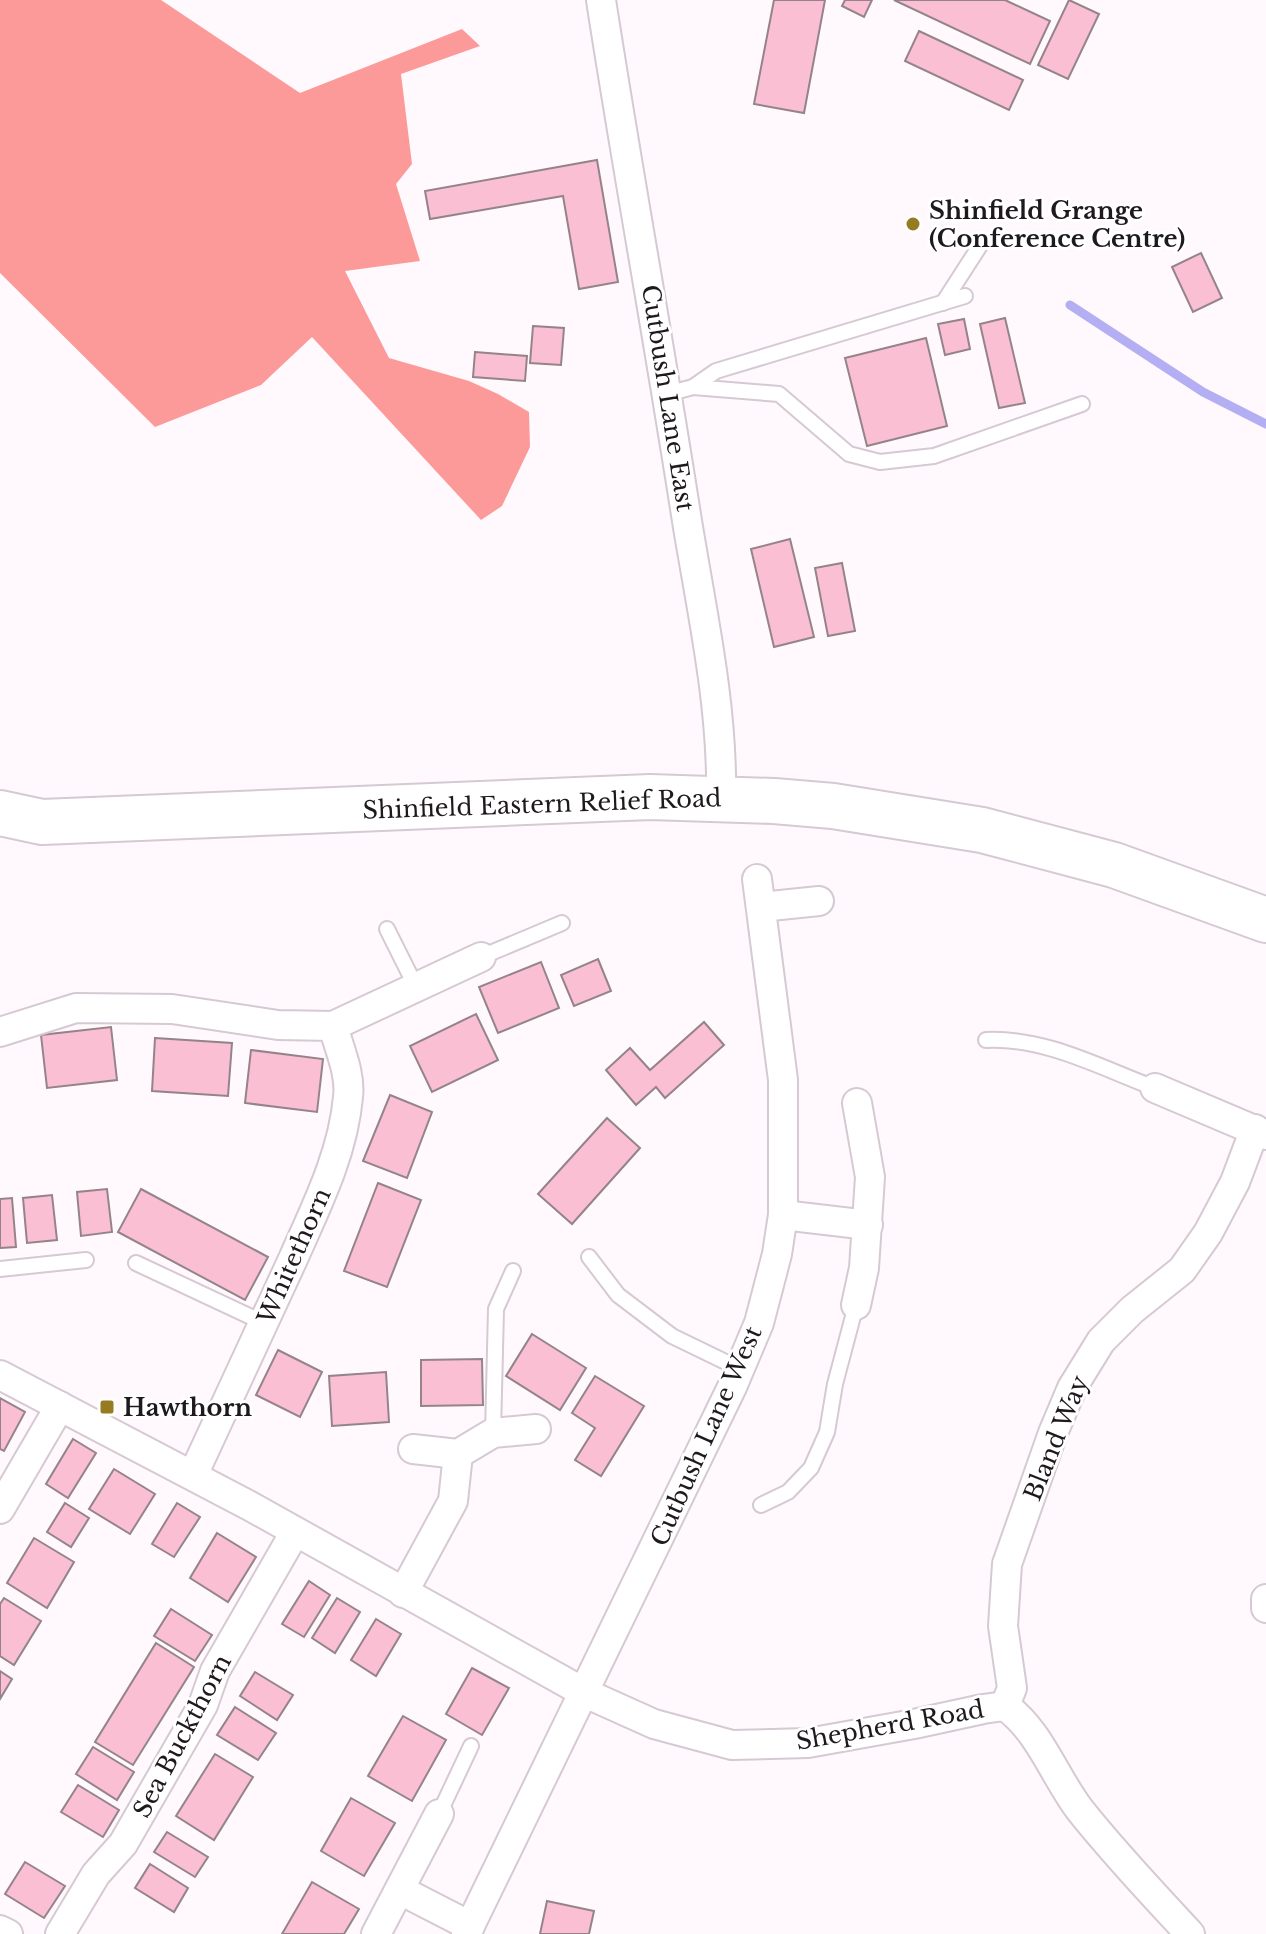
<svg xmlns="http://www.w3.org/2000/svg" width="1266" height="1934" viewBox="0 0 1266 1934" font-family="'Libre Baskerville',serif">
  <rect width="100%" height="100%" fill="#fff9fd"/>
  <path fill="#fc9a99" d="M0,0H161L300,93L462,29L480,46L401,74L412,164L396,184L420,261L345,271L389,358L469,381L498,394L529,412L530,447L502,506L481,520L312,337L261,385L155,427L0,273Z"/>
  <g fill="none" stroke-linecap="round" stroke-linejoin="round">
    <path stroke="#b4aff2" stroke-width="9" d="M1070,305L1203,392L1266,424"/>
  </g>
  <g fill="#fabfd2" stroke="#948489" stroke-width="2">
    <path d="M774,0H825L804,113L754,104Z"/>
    <path d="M845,0H872L864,17L842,6Z"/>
    <path d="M894,0H1005L1050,21L1030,64Z"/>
    <path d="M1069,0L1099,14L1068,79L1038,65Z"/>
    <path d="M919,31L1023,80L1009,110L905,61Z"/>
    <path d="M597,160L618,282L579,289L563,196L430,219L425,191Z"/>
    <path d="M1201,253L1222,298L1193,312L1172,267Z"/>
    <path d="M1005,318L1025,403L999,408L980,324Z"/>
    <path d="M964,319L970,349L945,355L938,324Z"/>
    <path d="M533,326L564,328L561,365L530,363Z"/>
    <path d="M926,338L947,426L867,446L845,358Z"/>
    <path d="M475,352L527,356L525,381L473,377Z"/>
    <path d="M790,539L814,637L774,647L751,549Z"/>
    <path d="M842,563L855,631L828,636L815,568Z"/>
    <path d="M598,959L611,991L574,1006L561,975Z"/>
    <path d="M541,962L559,1008L498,1033L479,987Z"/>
    <path d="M476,1014L498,1060L432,1092L410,1046Z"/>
    <path d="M704,1022L724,1045L665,1098L656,1087L636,1105L606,1070L630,1048L650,1070Z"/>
    <path d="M111,1027L117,1080L47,1088L41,1035Z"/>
    <path d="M155,1038L232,1043L228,1096L152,1091Z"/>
    <path d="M251,1050L323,1059L317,1112L245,1103Z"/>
    <path d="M390,1095L432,1112L407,1178L363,1161Z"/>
    <path d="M607,1118L640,1148L572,1224L538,1194Z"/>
    <path d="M378,1183L421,1200L387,1287L344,1271Z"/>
    <path d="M107,1189L112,1232L81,1236L77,1192Z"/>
    <path d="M141,1189L268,1257L245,1300L118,1232Z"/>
    <path d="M52,1195L57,1240L27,1243L23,1198Z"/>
    <path d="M12,1198L16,1247L0,1248V1199Z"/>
    <path d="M532,1334L586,1368L560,1410L506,1376Z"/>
    <path d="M278,1350L322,1372L300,1417L256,1395Z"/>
    <path d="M482,1359L483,1405L421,1406V1360Z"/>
    <path d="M386,1372L389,1422L332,1426L329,1376Z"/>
    <path d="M595,1376L644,1406L601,1476L575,1460L595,1428L572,1413Z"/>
    <path d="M0,1398L25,1412L4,1451L0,1449Z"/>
    <path d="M73,1439L96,1453L68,1498L46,1484Z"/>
    <path d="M114,1469L155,1494L130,1534L89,1509Z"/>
    <path d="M65,1503L89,1518L71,1547L47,1532Z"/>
    <path d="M177,1503L200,1517L174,1557L152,1544Z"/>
    <path d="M217,1533L256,1557L228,1602L190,1578Z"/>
    <path d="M34,1538L74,1562L47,1608L7,1583Z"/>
    <path d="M309,1581L330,1595L304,1637L282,1624Z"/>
    <path d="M4,1598L41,1621L14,1665L0,1656V1604Z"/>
    <path d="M337,1598L360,1612L335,1653L312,1638Z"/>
    <path d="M171,1609L212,1635L195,1661L154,1636Z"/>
    <path d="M376,1619L401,1634L376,1676L351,1660Z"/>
    <path d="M156,1643L194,1667L133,1765L95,1742Z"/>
    <path d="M472,1668L509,1688L482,1735L446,1714Z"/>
    <path d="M0,1671L12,1679L0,1699Z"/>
    <path d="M255,1672L293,1695L277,1720L240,1696Z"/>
    <path d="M235,1707L276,1733L258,1760L217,1735Z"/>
    <path d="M403,1716L446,1740L412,1801L368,1776Z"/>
    <path d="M93,1747L134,1772L117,1800L76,1774Z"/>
    <path d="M215,1754L253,1777L214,1840L176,1816Z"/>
    <path d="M78,1785L119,1810L103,1837L61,1812Z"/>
    <path d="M351,1798L395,1823L364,1876L321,1851Z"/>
    <path d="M167,1832L208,1857L195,1877L154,1852Z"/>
    <path d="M25,1862L65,1886L44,1918L5,1894Z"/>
    <path d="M150,1864L188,1888L174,1912L135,1888Z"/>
    <path d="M312,1882L359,1909L344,1934H282Z"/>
    <path d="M547,1901L594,1911L589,1934H540Z"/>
  </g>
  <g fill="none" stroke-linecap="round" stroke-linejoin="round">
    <defs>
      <g id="service">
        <path d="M943,303L981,244"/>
        <path d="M693,387L779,394L849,454L880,462L934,456L1082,404"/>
        <path d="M667,394L693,387L716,371L965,296"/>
        <path d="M387,929L416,987"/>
        <path d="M481,957L562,923"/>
        <path d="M986,1040C1045,1037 1101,1068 1155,1088"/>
        <path d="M589,1257L618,1295L672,1336L740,1369"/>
        <path d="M136,1263L264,1323"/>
        <path d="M0,1269L86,1260"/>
        <path d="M493,1433L496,1309L513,1271"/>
        <path d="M761,1505L788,1492L811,1468L827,1432L835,1384L856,1305"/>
        <path d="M439,1814L471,1746"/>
      </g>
      <g id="minor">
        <path d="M601,0C628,174 660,347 687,521C702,613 723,706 721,798"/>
        <path d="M761,907L819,901"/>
        <path d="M0,1032L76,1008L172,1009L278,1025L333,1026L481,957"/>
        <path d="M1155,1088L1266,1135"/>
        <path d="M783,1215L868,1225"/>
        <path d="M856,1305L864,1268L870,1177L857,1103"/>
        <path d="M0,1375L250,1506L585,1693L654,1724L732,1745L808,1743L914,1724L983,1709L1005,1706C1040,1731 1054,1776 1080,1810C1114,1853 1153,1894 1190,1934"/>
        <path d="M413,1449L458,1454L493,1433L536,1429"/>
        <path d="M193,1475C226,1403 260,1331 293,1259C316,1207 343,1154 348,1097C351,1074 339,1048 333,1026"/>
        <path d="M0,1509L60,1406"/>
        <path d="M403,1593L453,1501L458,1454"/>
        <path d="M1266,1599V1608"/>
        <path d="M1005,1706L1012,1688L1003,1626L1007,1564L1053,1433L1072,1388L1101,1341L1132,1310L1182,1270L1208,1233L1235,1182L1255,1129"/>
        <path d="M400,1890L470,1926"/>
        <path d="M0,1930L8,1934"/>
        <path d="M60,1934L96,1874L123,1844L203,1705L215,1671L295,1532"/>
        <path d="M376,1934L439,1814"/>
        <path d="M466,1934L732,1387L759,1323L777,1254L783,1215V1080L757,879"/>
      </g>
      <path id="primary" d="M0,813L42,822L650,797L774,801L833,806L982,830L1114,865L1266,920"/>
    </defs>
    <use href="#service" stroke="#d6c9d3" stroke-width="18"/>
    <use href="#minor" stroke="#d6c9d3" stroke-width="32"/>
    <use href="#primary" stroke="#d6c9d3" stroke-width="48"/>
    <use href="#service" stroke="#fff" stroke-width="14"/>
    <use href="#minor" stroke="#fff" stroke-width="28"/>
    <use href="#primary" stroke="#fff" stroke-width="44"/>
  </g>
  <g fill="#967b23" stroke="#fff" stroke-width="3">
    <circle cx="913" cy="224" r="8"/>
    <rect x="99" y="1399" width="16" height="16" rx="4"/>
  </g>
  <g text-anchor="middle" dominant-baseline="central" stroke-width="6" stroke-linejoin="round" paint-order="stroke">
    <g font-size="24" font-weight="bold" fill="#1e191d" stroke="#fff" text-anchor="start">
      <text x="929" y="210">Shinfield Grange<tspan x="929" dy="28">(Conference Centre)</tspan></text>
      <text x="123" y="1407">Hawthorn</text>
    </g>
    <g font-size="24" fill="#1e191d" stroke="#fff">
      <text transform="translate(668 398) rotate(81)">Cutbush Lane East</text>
      <text transform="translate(542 804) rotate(-2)">Shinfield Eastern Relief Road</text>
      <text transform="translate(294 1256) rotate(-66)">Whitethorn</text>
      <text transform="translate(706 1436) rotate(-66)">Cutbush Lane West</text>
      <text transform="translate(1056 1438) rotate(-68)">Bland Way</text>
      <text transform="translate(890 1725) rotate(-10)">Shepherd Road</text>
      <text transform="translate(182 1736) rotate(-62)">Sea Buckthorn</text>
    </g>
  </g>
</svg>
